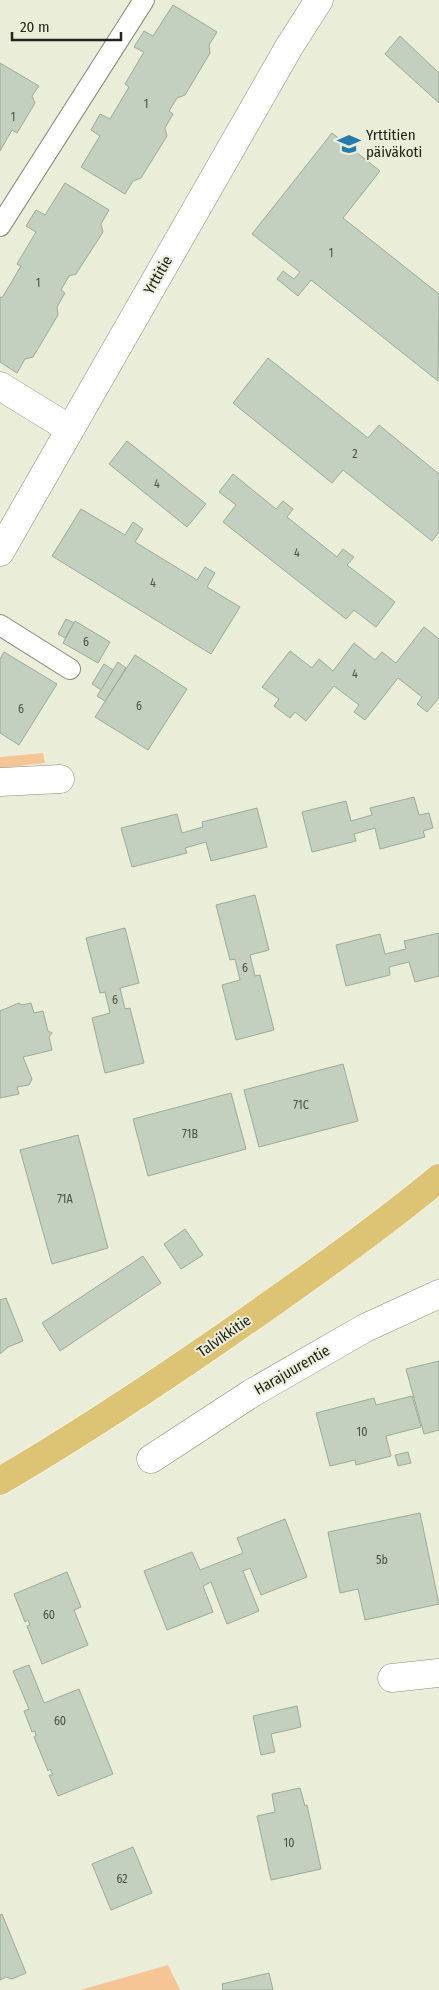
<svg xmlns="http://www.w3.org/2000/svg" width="439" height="1990" viewBox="0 0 439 1990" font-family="'Fira Sans Condensed',sans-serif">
  <rect width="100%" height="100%" fill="#eaedd8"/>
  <g fill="#f6c596">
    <path d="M43,753L45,763L0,768V757Z"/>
    <path d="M168,1965L180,1990H80Z"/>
  </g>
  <g fill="#c3d0bf" stroke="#9caa99">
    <path d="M173,5L217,32L209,45L210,53L185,95L177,98L169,111L173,114L165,128L167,136L141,178L133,181L125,194L81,167L100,136L91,130L100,114L110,119L129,87L125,84L144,52L134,47L144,31L153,36Z"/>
    <path d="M400,36L439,73V103L385,54Z"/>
    <path d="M0,63L39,86L32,96L35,103L17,133L12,130L0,151Z"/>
    <path d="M332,133L380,171L343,218L439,294L438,381L311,280L298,296L277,279L283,271L294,279L300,272L252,234Z"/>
    <path d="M65,183L109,210L101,224L103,232L76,274L69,276L61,290L65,293L57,307L58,315L33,357L25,359L17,373L0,362V297L2,298L21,266L17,264L36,232L26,226L36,210L45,215Z"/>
    <path d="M268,358L368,438L379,425L439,474V532L432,541L343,470L332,483L233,403Z"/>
    <path d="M127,441L206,504L187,527L109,464Z"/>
    <path d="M233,474L276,509L283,501L293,509L287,517L337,557L343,549L354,557L347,565L395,602L376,627L354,610L346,619L223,522L236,505L219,492Z"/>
    <path d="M81,509L125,535L133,522L143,529L135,542L197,580L205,567L215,573L207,587L240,607L211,654L52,556Z"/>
    <path d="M66,619L74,623L65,638L58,634Z"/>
    <path d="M75,621L110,642L98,663L63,643Z"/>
    <path d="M424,627L439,639V698L427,712L417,704L422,697L398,678L365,720L354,712L359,705L334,686L306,721L295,712L290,718L274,706L279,699L262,687L290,651L312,668L319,659L333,671L354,643L375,660L382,652L396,663Z"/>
    <path d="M4,652L57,684L19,745L0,733V659Z"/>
    <path d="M135,655L187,689L148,750L95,717Z"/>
    <path d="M118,662L126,668L105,701L97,696Z"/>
    <path d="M104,664L113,670L101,690L92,684Z"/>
    <path d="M414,797L419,815L429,813L433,828L423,831L425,837L380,849L375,828L354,834L356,841L312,852L302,812L346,801L351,821L372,815L370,808Z"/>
    <path d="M257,808L267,847L211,861L206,842L185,848L187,853L132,867L121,828L177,814L182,833L203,827L202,822Z"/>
    <path d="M255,895L269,950L250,955L255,976L260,975L274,1030L236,1040L222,985L240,980L235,959L230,960L216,905Z"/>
    <path d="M125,928L139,983L120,988L125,1009L130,1008L144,1063L105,1073L92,1018L110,1013L105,992L100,993L86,938Z"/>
    <path d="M439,933V976L415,982L409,962L389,967L390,975L346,986L336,945L380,934L385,954L406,949L404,941Z"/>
    <path d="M19,1003L22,1005L31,1003L34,1013L43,1011L48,1031L52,1033L49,1037L52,1050L23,1057L32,1079L29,1085L17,1087L19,1094L0,1098V1011Z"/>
    <path d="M343,1064L358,1121L259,1147L244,1090Z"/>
    <path d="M231,1093L246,1149L148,1176L133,1119Z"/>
    <path d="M78,1135L108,1248L52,1264L20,1150Z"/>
    <path d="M185,1229L203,1255L181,1269L164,1244Z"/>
    <path d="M143,1256L161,1283L60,1351L42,1323Z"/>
    <path d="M6,1298L23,1341L8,1347L0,1354V1300Z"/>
    <path d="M439,1361V1430L424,1434L406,1369Z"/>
    <path d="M412,1396L421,1427L386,1436L391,1456L356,1465L355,1460L330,1466L316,1413L374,1398L376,1405Z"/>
    <path d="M408,1452L411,1463L398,1466L395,1455Z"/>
    <path d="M420,1513L439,1604L365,1620L358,1589L340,1593L328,1532Z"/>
    <path d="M285,1519L307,1577L261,1595L250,1568L243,1571L259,1611L227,1624L211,1582L203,1586L213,1612L167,1630L144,1571L192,1552L200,1570L243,1553L237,1538Z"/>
    <path d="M67,1572L81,1607L74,1610L88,1645L42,1664L27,1626L30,1625L28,1620L25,1622L14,1594Z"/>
    <path d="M29,1665L44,1703L79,1689L113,1774L58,1796L49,1775H53L50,1769L48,1771L34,1737L36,1736L35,1731L32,1732L24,1711L29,1709L13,1671Z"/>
    <path d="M297,1706L301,1727L271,1734L275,1752L261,1755L253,1716Z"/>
    <path d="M300,1788L305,1806L307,1805L321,1869L271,1880L257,1816L275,1812L272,1794Z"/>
    <path d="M133,1847L152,1893L111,1910L92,1864Z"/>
    <path d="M2,1914L26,1973L12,1979L6,1977L0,1980V1915Z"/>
    <path d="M269,1973L273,1990H223L222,1984Z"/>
  </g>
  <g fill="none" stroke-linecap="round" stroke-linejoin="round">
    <defs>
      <g id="lane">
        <path d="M0,226L144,0"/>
        <path d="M0,625L70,669"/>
      </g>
      <g id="street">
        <path d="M0,386L70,429"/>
        <path d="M0,552L289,47L319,0"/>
        <path d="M0,782L60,779"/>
        <path d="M151,1459L252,1393L365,1328L439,1294"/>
        <path d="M392,1678L439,1673"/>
      </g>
      <path id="primary" d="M0,1481C94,1426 184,1365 272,1303C329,1263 386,1222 439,1178"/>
    </defs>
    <use href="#lane" stroke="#888b78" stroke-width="22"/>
    <use href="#street" stroke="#888b78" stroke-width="29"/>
    <use href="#primary" stroke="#fff" stroke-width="29"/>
    <use href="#lane" stroke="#fff" stroke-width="20"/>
    <use href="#street" stroke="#fff" stroke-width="28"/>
    <use href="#primary" stroke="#dcc474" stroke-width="28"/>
  </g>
  <defs>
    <symbol id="school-bare" viewBox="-9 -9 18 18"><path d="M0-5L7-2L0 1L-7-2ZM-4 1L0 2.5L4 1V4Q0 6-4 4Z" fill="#237cab" stroke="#eaedd8" stroke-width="2.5" paint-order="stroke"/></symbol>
  </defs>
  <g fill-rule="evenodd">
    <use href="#school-bare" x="333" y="128" width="32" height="32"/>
  </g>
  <g text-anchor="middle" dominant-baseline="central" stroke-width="4" stroke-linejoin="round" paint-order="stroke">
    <g font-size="12" fill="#4b4f45">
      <text x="146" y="104">1</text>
      <text x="13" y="117">1</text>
      <text x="331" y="253">1</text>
      <text x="38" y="283">1</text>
      <text x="355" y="454">2</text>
      <text x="157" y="484">4</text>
      <text x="297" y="553">4</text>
      <text x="153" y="583">4</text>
      <text x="86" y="642">6</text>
      <text x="355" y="674">4</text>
      <text x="139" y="706">6</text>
      <text x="21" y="709">6</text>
      <text x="245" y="968">6</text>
      <text x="115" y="1000">6</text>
      <text x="301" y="1105">71C</text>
      <text x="190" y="1134">71B</text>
      <text x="65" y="1199">71A</text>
      <text x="362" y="1432">10</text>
      <text x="382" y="1560">5b</text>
      <text x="49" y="1615">60</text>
      <text x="60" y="1721">60</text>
      <text x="289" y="1843">10</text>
      <text x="122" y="1879">62</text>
    </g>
    <g font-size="15" fill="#23241c" stroke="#eaedd8" text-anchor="start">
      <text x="366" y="135">Yrttitien<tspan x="366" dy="17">päiväkoti</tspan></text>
    </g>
    <g font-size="15" fill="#23241c" stroke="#eaedd8">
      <text transform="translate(158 275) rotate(-60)">Yrttitie</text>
      <text transform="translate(224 1336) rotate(-35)">Talvikkitie</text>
      <text transform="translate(292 1370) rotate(-30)">Harajuurentie</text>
    </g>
  </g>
  <path d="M12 32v8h109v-8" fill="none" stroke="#23241c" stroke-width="2.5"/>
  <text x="20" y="32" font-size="15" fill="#23241c" stroke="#eaedd8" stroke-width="4" paint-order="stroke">20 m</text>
</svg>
